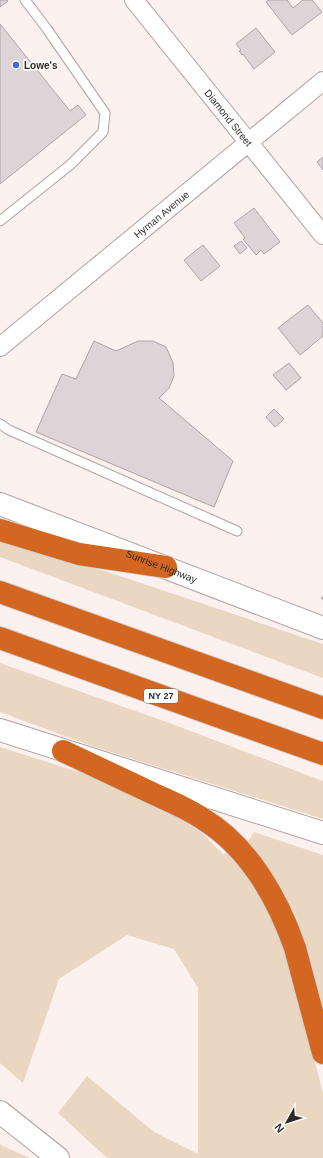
<svg xmlns="http://www.w3.org/2000/svg" width="323" height="1158" viewBox="0 0 323 1158" font-family="Arial,sans-serif">
  <rect width="100%" height="100%" fill="#fdf1f0"/>
  <g fill="#e9d7c2">
    <path d="M0,538L117,575L323,644V678L0,557Z"/>
    <path d="M0,663L172,724L323,781V819L295,810L89,745L0,712Z"/>
    <path d="M0,747L107,781L170,812L202,833L224,855L230,848L259,885L281,934L323,1093V1158H107L58,1113L87,1076L154,1132L198,1154V988L174,949L127,935L59,979L23,1083L0,1063Z"/>
    <path d="M254,832L323,855V1011L298,921L280,885L247,843Z"/>
    <path d="M0,1144L3,1146L30,1158H0Z"/>
  </g>
  <g fill="#ded3d6" stroke="#aea3a6">
    <path d="M0,0H7L8,1L0,7Z"/>
    <path d="M269,0H287L293,8L303,0H312L322,12L292,35L266,2Z"/>
    <path d="M0,24L70,111L78,105L86,115L0,184Z"/>
    <path d="M256,28L275,52L254,69L243,54L242,55L239,51L241,50L236,44Z"/>
    <path d="M323,157V170L317,162Z"/>
    <path d="M254,208L280,242L264,254L261,250L256,255L243,239L245,238L234,223Z"/>
    <path d="M241,241L247,248L240,254L234,246Z"/>
    <path d="M203,245L220,266L201,281L184,260Z"/>
    <path d="M308,305L323,323V336L300,355L278,328Z"/>
    <path d="M94,341L116,351L138,341H153L166,347L173,363L174,376L169,388L159,398L233,461L214,507L36,432L62,374L76,379Z"/>
    <path d="M289,363L301,378L286,390L273,375Z"/>
    <path d="M274,409L284,419L275,427L266,417Z"/>
  </g>
  <g fill="none" stroke-linecap="round" stroke-linejoin="round">
    <defs>
      <g id="service">
        <path d="M0,221L70,165L103,132L105,113L47,29L25,0"/>
        <path d="M0,424L9,430L237,531"/>
      </g>
      <g id="minor">
        <path id="s1" d="M134,0L323,235"/>
        <path id="s2" d="M0,347L323,81"/>
      </g>
      <path id="tertiary" d="M0,1112L58,1158"/>
      <g id="secondary">
        <path id="s3" d="M0,504L323,628"/>
        <path d="M0,730L323,833"/>
      </g>
      <g id="motorway">
        <path d="M0,530L79,554L166,567"/>
        <path d="M0,592L323,708"/>
        <path d="M0,638L323,754"/>
        <path d="M63,751C93,765 122,779 152,793C169,801 187,808 203,819C249,847 278,899 295,948L323,1053"/>
      </g>
    </defs>
    <use href="#service" stroke="#aea3a2" stroke-width="11"/>
    <use href="#minor" stroke="#aea3a2" stroke-width="20"/>
    <use href="#tertiary" stroke="#aea3a2" stroke-width="24"/>
    <use href="#secondary" stroke="#aea3a2" stroke-width="24"/>
    <use href="#motorway" stroke="#d1d0d0" stroke-width="24"/>
    <path stroke="#b8afae" stroke-width="2.5" stroke-dasharray="4 2" stroke-linecap="butt" d="M321,598H323"/>
    <use href="#service" stroke="#fff" stroke-width="9"/>
    <use href="#minor" stroke="#fff" stroke-width="18"/>
    <use href="#tertiary" stroke="#fff" stroke-width="22"/>
    <use href="#secondary" stroke="#fff" stroke-width="22"/>
    <use href="#motorway" stroke="#d36721" stroke-width="22"/>
  </g>
  <circle fill="#436bdd" stroke="#fff" stroke-width="1.5" cx="16" cy="65" r="4"/>
  <g text-anchor="middle" dominant-baseline="central" stroke-width="3.5" stroke-linejoin="round" paint-order="stroke">
    <rect fill="#fff" stroke="#6d6a69" stroke-width="1" x="144" y="689" width="34" height="14" rx="3"/>
    <g font-size="9" font-weight="bold" fill="#2e2a29">
      <text x="161" y="696">NY 27</text>
    </g>
    <g font-size="10" font-weight="bold" fill="#2e2a29" stroke="#fff" text-anchor="start">
      <text x="24" y="65">Lowe's</text>
    </g>
    <g font-size="10" fill="#2e2a29" stroke="#fff">
      <text stroke="none"><textPath href="#s1" startOffset="151">Diamond Street</textPath></text>
      <text stroke="none"><textPath href="#s2" startOffset="209">Hyman Avenue</textPath></text>
      <text stroke="none"><textPath href="#s3" startOffset="173">Sunrise Highway</textPath></text>
    </g>
  </g>
  <g transform="translate(287 1122) rotate(231)" stroke="#ffffff" stroke-width="3" paint-order="stroke">
  <path d="M0-3L7 15L0 10L-7 15Z" fill="#2e2a29"/>
  <text y="-6" font-size="11" font-weight="bold" text-anchor="middle" fill="#2e2a29">N</text>
  </g>
</svg>
